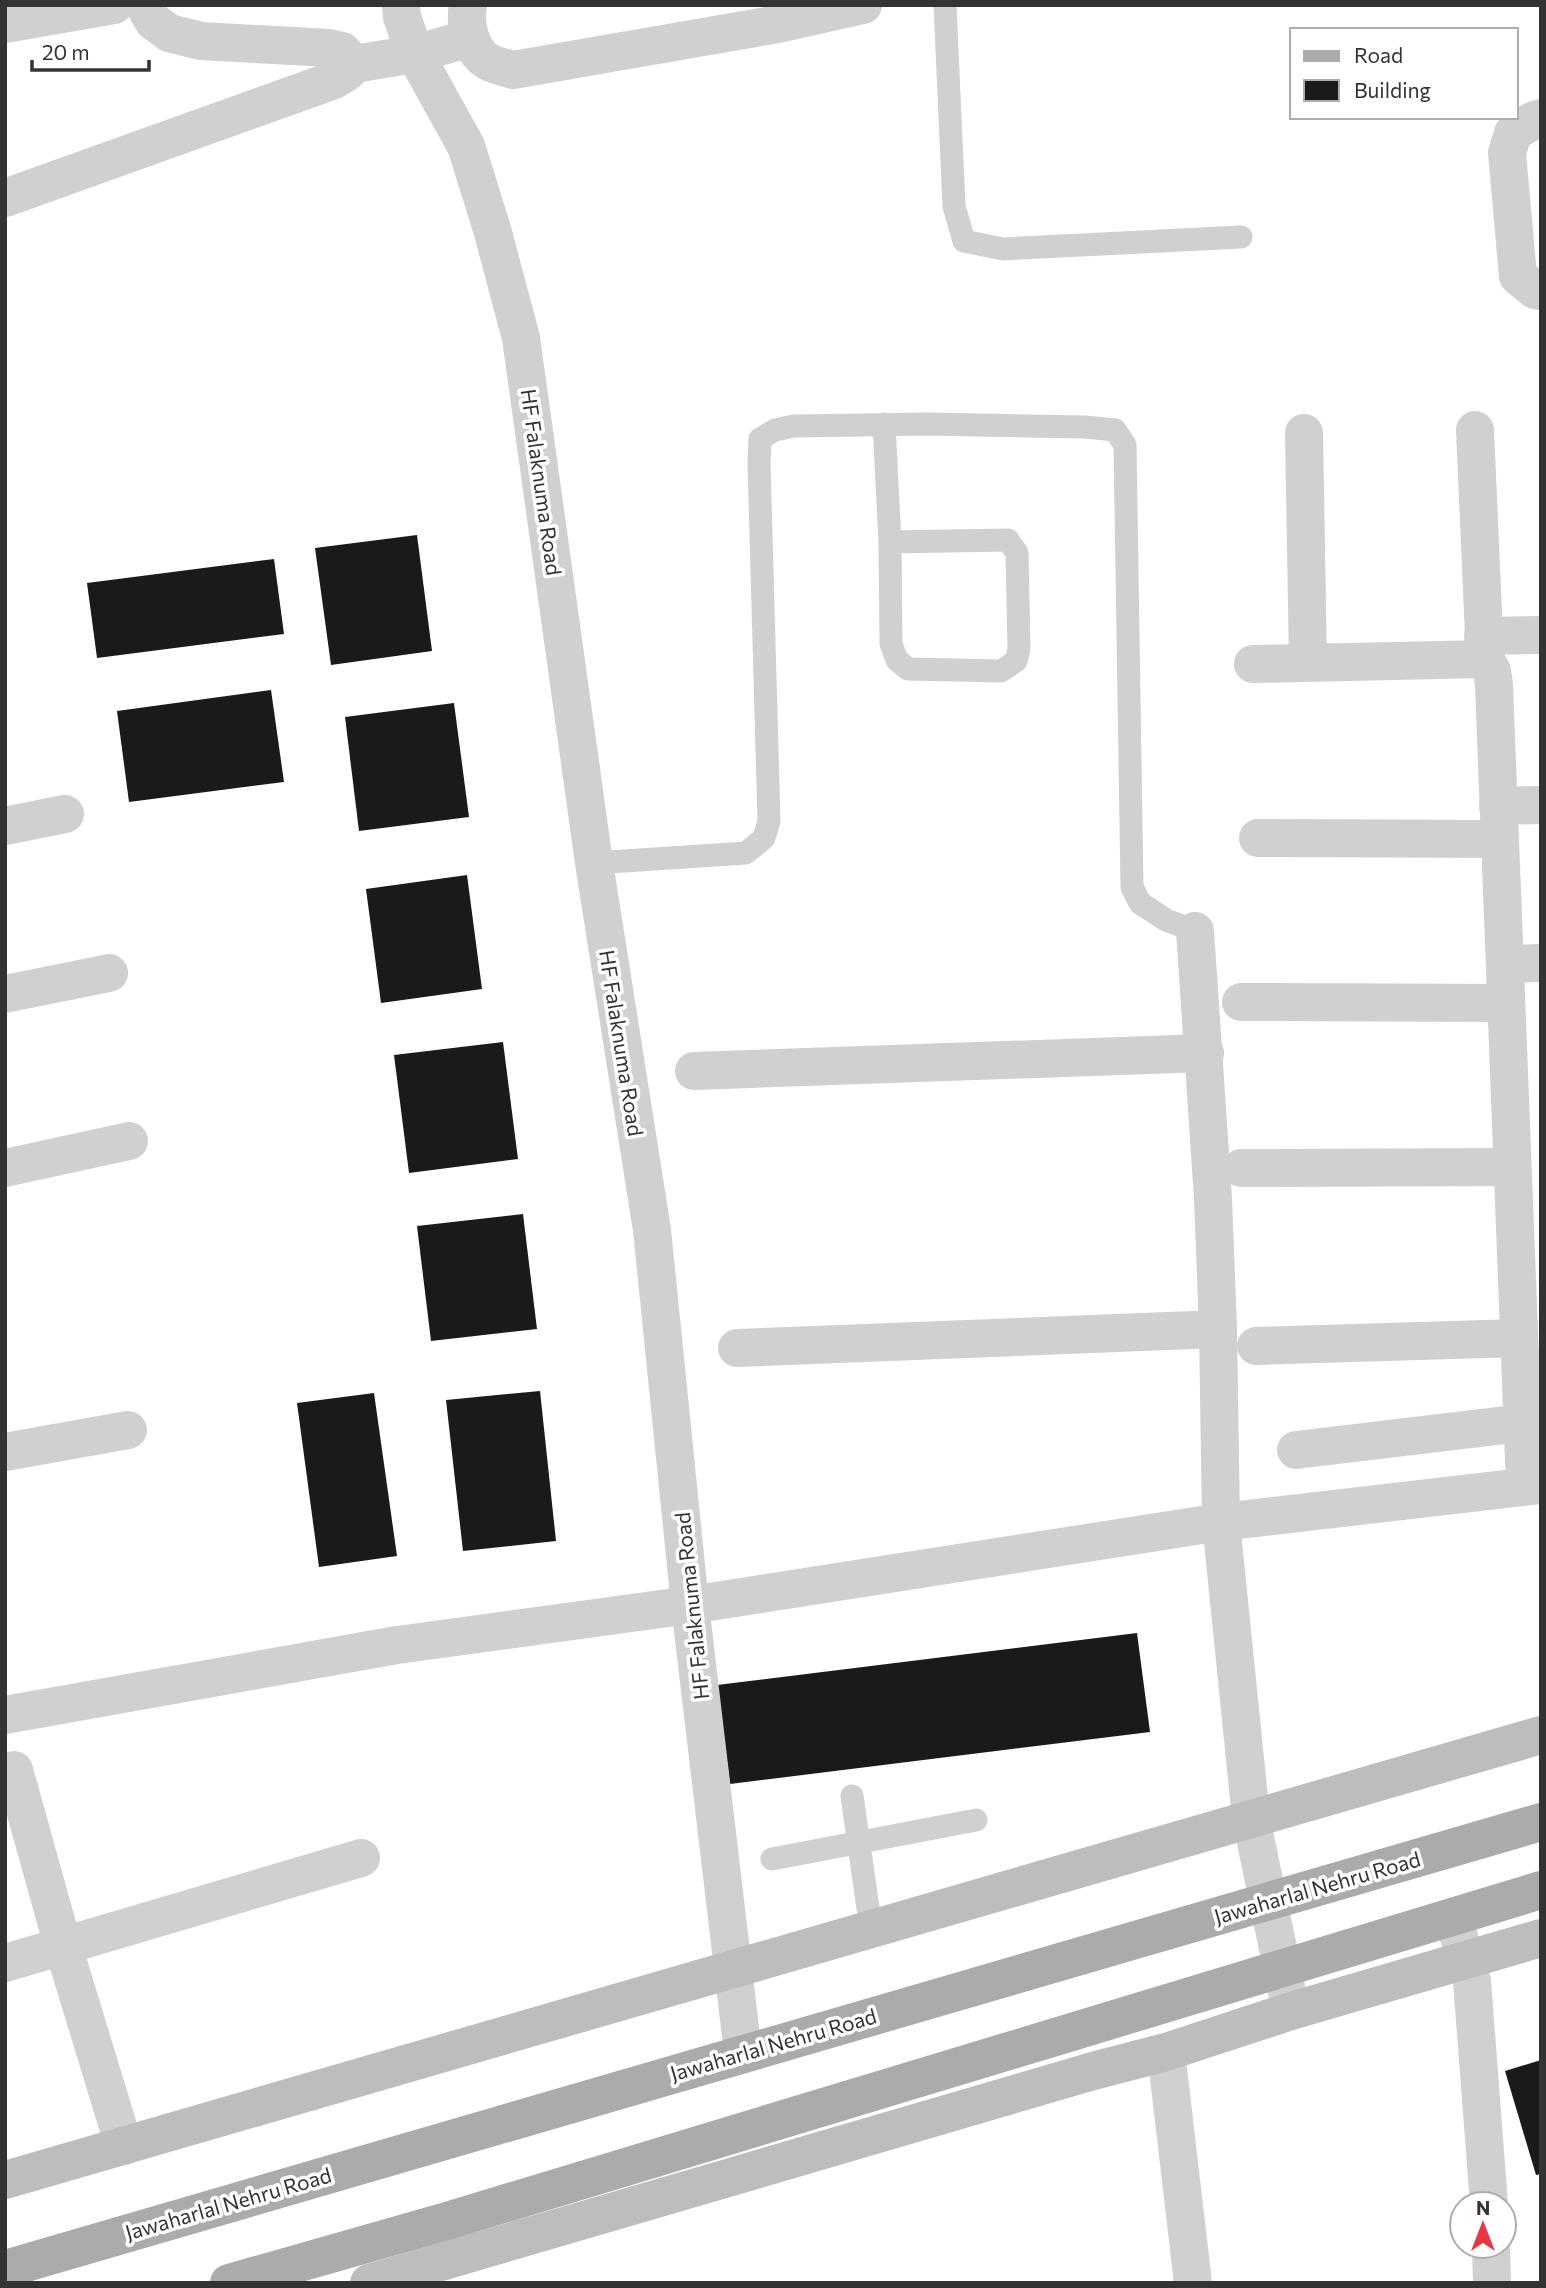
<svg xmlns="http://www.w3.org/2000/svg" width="1546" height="2288" viewBox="0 0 1546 2288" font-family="Commissioner,sans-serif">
  <rect width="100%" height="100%" fill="#fff"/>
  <g fill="#1a1a1a">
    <path d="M417,535L432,651L331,665L315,548Z"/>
    <path d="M274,559L284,634L97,658L87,583Z"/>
    <path d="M271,690L284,782L129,802L117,711Z"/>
    <path d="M454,703L469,817L359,831L345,717Z"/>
    <path d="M467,875L482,989L381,1003L366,889Z"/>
    <path d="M503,1042L518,1159L409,1173L394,1055Z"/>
    <path d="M523,1214L537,1329L431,1341L417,1226Z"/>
    <path d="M540,1391L556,1541L463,1551L446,1400Z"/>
    <path d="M374,1393L397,1556L319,1567L297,1403Z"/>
    <path d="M1137,1633L1150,1732L730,1784L717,1685Z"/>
    <path d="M1541,2060V2174L1536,2175L1505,2071Z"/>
  </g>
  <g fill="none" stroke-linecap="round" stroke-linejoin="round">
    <g stroke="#d0d0d0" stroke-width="23">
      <path d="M945,5L954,206L964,241L1003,249L1241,237"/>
      <path d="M884,424L890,542L891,644L897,660L908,669L1001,671L1016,661L1019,649L1017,553L1008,540L890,542"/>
      <path d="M594,863L746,853L764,838L769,821L759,463L760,439L775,430L794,426L927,424L1085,427L1115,430L1125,445L1132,887L1140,903L1166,920L1195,931"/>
      <path d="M852,1796L871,1929"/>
      <path d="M772,1859L976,1820"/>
    </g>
    <g stroke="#d0d0d0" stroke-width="38">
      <path d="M401,5L402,17L415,54L466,146L492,229L521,338L594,863L652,1230L690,1605L743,2053"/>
      <path d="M468,5C464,25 471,54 491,63C498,66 506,68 513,70L778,24L863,5"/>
      <path d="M5,24L114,5"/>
      <path d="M354,64L415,54L470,38"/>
      <path d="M1541,118L1534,120L1513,133L1507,153L1518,276L1535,290L1541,291"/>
      <path d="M5,198L334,80L347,72L354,64L342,51L329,48L201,41L169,33L153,21L144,5"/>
      <path d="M1304,433L1308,662"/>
      <path d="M1483,636L1541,635"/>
      <path d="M1485,659L1492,671L1494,685L1525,1486"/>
      <path d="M1253,664L1485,659L1475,430"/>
      <path d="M1498,806L1541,805"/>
      <path d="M5,826L65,814"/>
      <path d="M1258,838L1499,839"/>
      <path d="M1195,931L1213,1198L1218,1329L1221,1522L1251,1818L1291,2011"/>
      <path d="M1505,964L1541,963"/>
      <path d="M5,994L109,973"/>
      <path d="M1241,1002L1506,1003"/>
      <path d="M694,1071L1205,1053"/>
      <path d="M5,1168L129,1141"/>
      <path d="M1241,1168L1512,1167"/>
      <path d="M1256,1346L1519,1338"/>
      <path d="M737,1348L1218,1329"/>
      <path d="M1296,1450L1522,1423"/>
      <path d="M5,1452L128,1430"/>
      <path d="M5,1715L397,1645L690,1605L1221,1522L1541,1485"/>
      <path d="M14,1770L63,1946L124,2146"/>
      <path d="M1453,1917L1472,1981L1489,2204"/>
      <path d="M5,1963L361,1858"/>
      <path d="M1166,2052L1193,2283"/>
      <path d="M1491,2246L1492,2283"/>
    </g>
    <g stroke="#bdbdbd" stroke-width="38">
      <path d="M5,2180L1541,1735"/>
      <path d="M369,2283L1093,2071L1166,2052L1291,2011L1541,1938"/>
    </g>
    <g stroke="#ababab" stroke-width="38">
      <path d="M5,2269L1541,1822"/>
      <path d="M229,2283L447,2221L1541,1890"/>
    </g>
  </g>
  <g text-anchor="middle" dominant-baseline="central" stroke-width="7" stroke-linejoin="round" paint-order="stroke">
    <g font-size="21" fill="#333" stroke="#fff">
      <text transform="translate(542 482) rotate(82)">HF Falaknuma Road</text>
      <text transform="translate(622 1043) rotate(81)">HF Falaknuma Road</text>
      <text transform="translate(691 1606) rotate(-96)">HF Falaknuma Road</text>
      <text transform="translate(1317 1887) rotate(-16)">Jawaharlal Nehru Road</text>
      <text transform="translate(773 2044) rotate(-16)">Jawaharlal Nehru Road</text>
      <text transform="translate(228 2203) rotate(-16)">Jawaharlal Nehru Road</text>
    </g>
  </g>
  <rect width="1546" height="2288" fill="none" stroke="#333333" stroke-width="14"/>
  <rect x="1290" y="28" width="228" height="91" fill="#ffffff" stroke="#adadad" stroke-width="2"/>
  <rect x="1304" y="51" width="35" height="10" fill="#ababab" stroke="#adadad" stroke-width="2"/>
  <text x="1354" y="63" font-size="21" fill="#333333">Road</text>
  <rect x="1304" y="80" width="35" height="21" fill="#1a1a1a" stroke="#adadad" stroke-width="2"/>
  <text x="1354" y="98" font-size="21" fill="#333333">Building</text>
  <g transform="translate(1483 2225)"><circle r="33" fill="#ffffff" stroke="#adadad" stroke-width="2"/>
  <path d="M0-5L12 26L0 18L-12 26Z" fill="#e63946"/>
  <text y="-10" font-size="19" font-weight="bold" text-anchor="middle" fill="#333333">N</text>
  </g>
  <path d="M32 60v10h117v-10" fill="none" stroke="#333333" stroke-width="3.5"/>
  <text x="42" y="60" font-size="21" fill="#333333" stroke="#ffffff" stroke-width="5" paint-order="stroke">20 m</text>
</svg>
